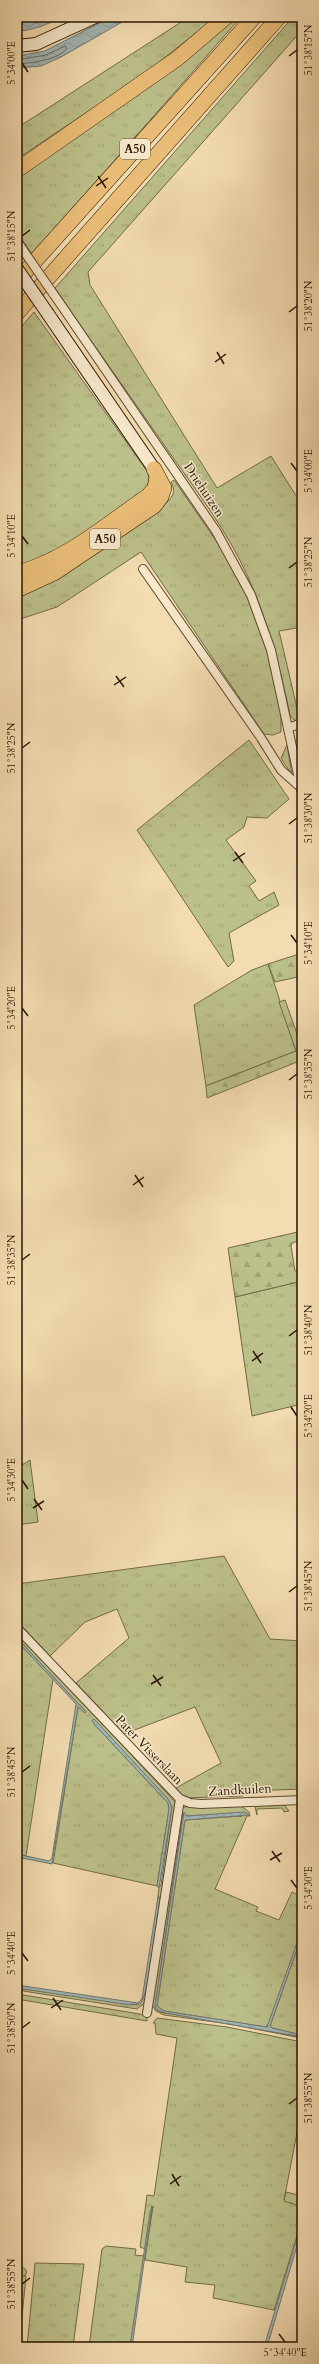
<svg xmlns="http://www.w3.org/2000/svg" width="319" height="2364" viewBox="0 0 319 2364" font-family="Cardo,serif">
  <defs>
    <pattern id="grass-tufts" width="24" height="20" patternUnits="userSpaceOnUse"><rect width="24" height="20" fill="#bcc08a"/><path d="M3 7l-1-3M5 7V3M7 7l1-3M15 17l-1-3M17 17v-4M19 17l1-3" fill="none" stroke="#a2a475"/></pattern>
    <pattern id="forest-firs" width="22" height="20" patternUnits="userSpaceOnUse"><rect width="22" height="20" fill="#bcc08a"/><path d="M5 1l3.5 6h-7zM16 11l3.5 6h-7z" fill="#a2a475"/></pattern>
    <pattern id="water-waves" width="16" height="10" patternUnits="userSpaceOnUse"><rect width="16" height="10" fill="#a1b8b8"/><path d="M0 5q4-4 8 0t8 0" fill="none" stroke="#8b9d9c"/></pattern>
  </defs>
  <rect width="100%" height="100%" fill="#f3dcb1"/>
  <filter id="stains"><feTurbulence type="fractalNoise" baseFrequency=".005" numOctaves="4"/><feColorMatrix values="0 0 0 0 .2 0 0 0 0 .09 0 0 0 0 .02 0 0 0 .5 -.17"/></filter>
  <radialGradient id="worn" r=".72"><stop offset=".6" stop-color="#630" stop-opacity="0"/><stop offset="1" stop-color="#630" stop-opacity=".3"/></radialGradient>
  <g fill="url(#grass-tufts)" stroke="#726a46">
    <path d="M189,17H216L144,74L17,159V128Z"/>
    <path d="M238,17H241L32,254L17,232V172Z"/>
    <path d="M293,17H302V30L88,272L90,285L217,488L271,456L302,505V627L279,631L300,721L294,720L290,715C280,667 268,622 248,577C228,532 197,492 169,452C131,397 92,343 55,288Z"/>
    <path d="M34,312L147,471L149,478L147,489L69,546L17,569V332Z"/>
    <path d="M174,480L238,572L264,638L281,712V732L273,735L264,734L141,552L57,607L17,620V593C40,580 165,513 172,496C175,491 173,487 171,482Z"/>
    <path d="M249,740L289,799L267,818L247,817L244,827L226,840L256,881L249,886L259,901L274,892L279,905L229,933L234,961L228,967L137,830Z"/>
    <path d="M287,745L292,775L281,758Z"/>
    <path d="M268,964L296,1051L206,1086L194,1005L252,970Z"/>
    <path d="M302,1281V1404L252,1416L235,1297Z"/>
    <path d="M30,1460L38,1522L17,1525V1468Z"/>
    <path d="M224,1556L270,1639L302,1641V1789L246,1791L243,1796L184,1798L176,1788L221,1763L195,1707L124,1734L76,1683L129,1638L117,1609L85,1622L50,1656L17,1621V1584Z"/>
    <path d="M17,1632L176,1803L146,2002L137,2009L17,1990V1988L138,2005C154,1985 155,1914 159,1888L161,1885L172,1807L168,1799L93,1720L94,1724L168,1803L169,1809L157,1886L53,1863L78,1707L86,1712L17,1638Z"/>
    <path d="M17,1641L53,1679L26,1856L17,1854Z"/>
    <path d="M283,1803L289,1811L284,1812L282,1808L257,1809V1815L255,1807L257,1804Z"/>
    <path d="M240,1805L249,1812L250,1816H247L215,1889L258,1907L256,1911L279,1920L292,1892L302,1897V1929L269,2024L265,2027L164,2011L157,2006L185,1820L242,1816L204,1815L187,1816L183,1813L155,2006L159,2012L165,2013L230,2023L302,2038L229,2024L164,2015L156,2011L151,2003L182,1808L188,1806Z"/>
    <path d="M302,1935V2035L272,2028L270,2026Z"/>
    <path d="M17,1994L140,2014L147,2017V2021L17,1999Z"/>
    <path d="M157,2018L227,2027L302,2042V2107L284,2200L302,2207V2220L274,2310L213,2298L215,2285L185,2282L187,2267L145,2260L153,2206L145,2249L140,2247L147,2195L154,2196L177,2038L156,2034L155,2023H153Z"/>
    <path d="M106,2246L136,2249L135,2255L144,2256L130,2347H89L102,2249Z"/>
    <path d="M35,2263L84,2264L73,2347H27Z"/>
    <path d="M17,2275L26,2276L19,2347H17Z"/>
  </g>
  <g fill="url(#forest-firs)" stroke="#726a46">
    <path d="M302,953V976L275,982L268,964Z"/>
    <path d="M285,1000L302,1048V1060L207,1098L206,1086L296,1051L279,1002Z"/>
    <path d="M302,1231V1240L292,1243L291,1246L295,1271L302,1270V1281L235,1297L228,1248Z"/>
    <path d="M286,2192L302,2196V2207L284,2201Z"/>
    <circle cx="22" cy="2272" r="4.5"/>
  </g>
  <g fill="url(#water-waves)" stroke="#71776f">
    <path d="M17,17H62C48,24 32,31 17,31Z"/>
    <path d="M111,17H131L61,57L41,66L17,68V56L45,51Z"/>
    <path d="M17,1638L86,1712L85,1713L78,1707L52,1864L17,1857V1854L49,1861L52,1858L76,1704L17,1641Z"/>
    <path d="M94,1719L168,1799L172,1807L159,1888L157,1886L169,1809L168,1803L94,1724L92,1720Z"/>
    <path d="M184,1812L187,1816L245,1812L249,1815L185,1820L157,2006L164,2011L267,2027L302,1929V1935L270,2026L272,2028L302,2035V2037L165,2013L156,2009L155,2006Z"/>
    <path d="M158,1897L160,1898C157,1917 150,1994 140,2004L130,2005L17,1988V1985L138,2003L142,1999Z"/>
    <path d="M152,2206L132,2347H130L150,2212Z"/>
    <path d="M302,2220V2229L267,2347H264Z"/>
  </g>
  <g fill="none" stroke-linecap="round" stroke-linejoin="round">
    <path stroke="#65665c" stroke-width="1" d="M17,60L46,55L65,46L67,48C59,60 31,63 17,64"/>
    <defs>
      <g id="street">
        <path d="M17,241L23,250"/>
        <path d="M59,302L216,531L251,595L271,650L302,793"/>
        <path d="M143,569L261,738L281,770L299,786"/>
        <path d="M288,728L302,723"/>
        <path d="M17,1628L180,1799L190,1803L201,1804L302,1800"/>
        <path d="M147,2013L180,1799"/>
      </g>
      <g id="secondary">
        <path d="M17,46L36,44L95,17"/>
        <path d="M48,314L154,469"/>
      </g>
      <g id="highway">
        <path d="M17,170L178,58L226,17"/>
        <path d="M17,281L254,17"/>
        <path d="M17,313L279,17"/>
        <path d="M17,573C65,561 107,524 148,496L155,488L157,477"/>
        <path d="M17,590L54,573L154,506L161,497L164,488L154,469"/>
      </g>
    </defs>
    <use href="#street" stroke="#5c472d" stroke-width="10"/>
    <use href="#secondary" stroke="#291501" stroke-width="14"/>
    <use href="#highway" stroke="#291501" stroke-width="16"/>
    <use href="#street" stroke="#f7e8cc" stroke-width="8"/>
    <use href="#secondary" stroke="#f7e8cc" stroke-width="12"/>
    <use href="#highway" stroke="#eabe78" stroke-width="15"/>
    <defs>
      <path id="street-bridge" d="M23,250L59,302"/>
      <path id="secondary-bridge" d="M17,269L48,314"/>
    </defs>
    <use href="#street-bridge" stroke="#5c472d" stroke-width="10" stroke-linecap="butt"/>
    <use href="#secondary-bridge" stroke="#291501" stroke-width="14" stroke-linecap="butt"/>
    <use href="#street-bridge" stroke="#f7e8cc" stroke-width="8"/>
    <use href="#secondary-bridge" stroke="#f7e8cc" stroke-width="12"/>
  </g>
  <path fill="none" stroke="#291501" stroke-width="1.5" d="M289,56L297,50M22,63L28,72M98,176L106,188M96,186L108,178M22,236L30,230M289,312L297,306M217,352L224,364M215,362L226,354M291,463L297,471M22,536L28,544M289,568L297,562M116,676L124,687M114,685L126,677M22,748L30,742M289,824L297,818M235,852L243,863M233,861L245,853M291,935L297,943M22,1008L28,1016M289,1080L297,1074M135,1175L143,1187M133,1185L144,1177M22,1260L30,1254M289,1336L297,1330M253,1351L261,1363M252,1361L263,1353M291,1407L297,1416M22,1480L28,1489M34,1499L42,1510M33,1508L44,1501M289,1592L297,1586M153,1675L161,1686M151,1684L163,1677M22,1772L30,1766M272,1851L280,1862M270,1860L282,1853M291,1880L297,1888M22,1953L28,1961M53,1998L61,2010M51,2008L63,2000M22,2028L30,2022M289,2104L297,2098M172,2174L179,2186M170,2184L181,2176M22,2284L30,2278M279,2334L285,2342"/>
  <g text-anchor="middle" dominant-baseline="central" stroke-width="3" stroke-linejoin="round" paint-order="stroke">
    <g fill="#f7e8cc" stroke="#67543e" stroke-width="1">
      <rect x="120" y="139" width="30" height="20" rx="3"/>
      <rect x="90" y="529" width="30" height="20" rx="3"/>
    </g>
    <g font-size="12" font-weight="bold" fill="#291501">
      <text x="135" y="149">A50</text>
      <text x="105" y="539">A50</text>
    </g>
    <g font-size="13" fill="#291501" stroke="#f7e8cc">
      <text transform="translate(204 490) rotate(56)">Driehuizen</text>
      <text transform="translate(149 1750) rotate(46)">Pater Visserslaan</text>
      <text transform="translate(240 1790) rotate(-3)">Zandkuilen</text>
    </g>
  </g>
  <rect width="319" height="2364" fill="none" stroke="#f3dcb1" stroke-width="44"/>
  <rect x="22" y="22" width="275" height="2320" fill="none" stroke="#291501" stroke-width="1.5"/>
  <g font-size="10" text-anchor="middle" fill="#291501">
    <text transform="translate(308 50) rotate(-90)" y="4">51°38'15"N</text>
    <text transform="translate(11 63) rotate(-90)" y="4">5°34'00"E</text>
    <text transform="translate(11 236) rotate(-90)" y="4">51°38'15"N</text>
    <text transform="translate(308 306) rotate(-90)" y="4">51°38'20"N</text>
    <text transform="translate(308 471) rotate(-90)" y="4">5°34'00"E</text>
    <text transform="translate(11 536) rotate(-90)" y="4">5°34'10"E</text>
    <text transform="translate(308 562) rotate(-90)" y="4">51°38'25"N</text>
    <text transform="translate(11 748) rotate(-90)" y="4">51°38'25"N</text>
    <text transform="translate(308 818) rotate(-90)" y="4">51°38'30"N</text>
    <text transform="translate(308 943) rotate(-90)" y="4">5°34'10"E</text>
    <text transform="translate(11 1008) rotate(-90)" y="4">5°34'20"E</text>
    <text transform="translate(308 1074) rotate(-90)" y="4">51°38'35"N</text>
    <text transform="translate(11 1260) rotate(-90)" y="4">51°38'35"N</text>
    <text transform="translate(308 1330) rotate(-90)" y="4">51°38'40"N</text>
    <text transform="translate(308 1416) rotate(-90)" y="4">5°34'20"E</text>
    <text transform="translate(11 1480) rotate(-90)" y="4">5°34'30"E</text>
    <text transform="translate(308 1586) rotate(-90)" y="4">51°38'45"N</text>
    <text transform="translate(11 1772) rotate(-90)" y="4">51°38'45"N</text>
    <text transform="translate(308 1888) rotate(-90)" y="4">5°34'30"E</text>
    <text transform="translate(11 1953) rotate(-90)" y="4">5°34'40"E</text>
    <text transform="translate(11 2028) rotate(-90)" y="4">51°38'50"N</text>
    <text transform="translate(308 2098) rotate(-90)" y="4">51°38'55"N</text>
    <text transform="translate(11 2284) rotate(-90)" y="4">51°38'55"N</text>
    <text x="285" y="2356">5°34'40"E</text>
  </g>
  <rect width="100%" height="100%" filter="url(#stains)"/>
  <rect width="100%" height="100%" fill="url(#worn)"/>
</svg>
